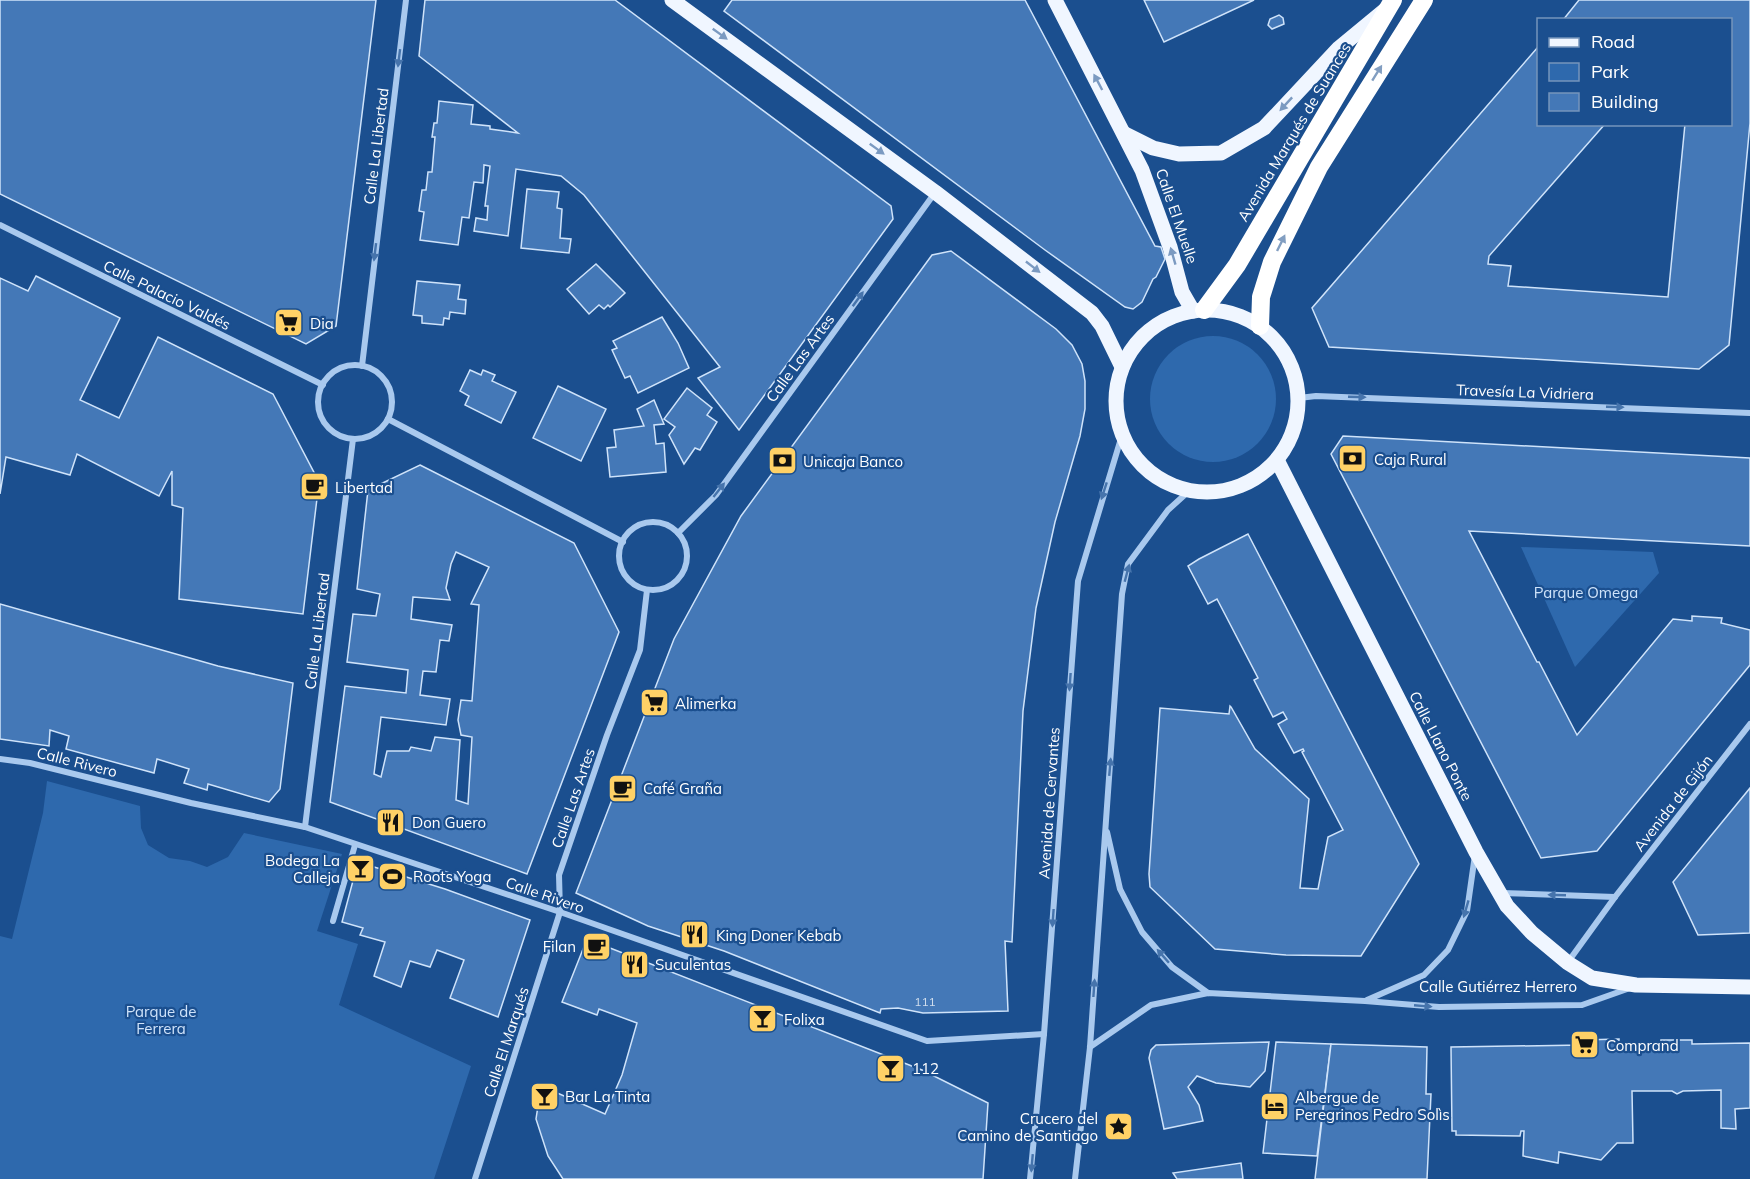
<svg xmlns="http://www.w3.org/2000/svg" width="1750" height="1179" viewBox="0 0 1750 1179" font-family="Mulish,sans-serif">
  <rect width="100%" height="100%" fill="#1b4f8f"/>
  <g fill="#2e69ad">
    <circle cx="1213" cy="399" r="63"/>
    <path d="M1521,547L1653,552L1659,573L1575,667Z"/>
    <path d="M47,781L140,806L141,828L148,845L169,858L190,861L207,867L228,857L244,833L342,854L317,931L358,944L339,1005L471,1066L434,1179H0V936L12,939L43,813Z"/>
  </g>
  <g fill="#4478b7" stroke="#cfe3fa" stroke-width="1.5" fill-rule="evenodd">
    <path d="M0,0H376L336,326L306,344L0,194Z"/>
    <path d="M425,0H615L891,206L893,219L739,430L698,378L720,367L584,195L561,176L516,169L508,236L474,231L476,218L487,220L488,206H485L490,166L484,165L483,183L474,182L469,218L462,217L458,245L420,240L424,212L419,211L422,190H426L428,172H432L435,137H432L434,123H437L439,101L473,105L471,124L490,126V129L518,133L419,56Z"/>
    <path d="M732,0H1025L1155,246L1161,247L1165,259L1156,277L1153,279L1142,302L1133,309L1125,307L1045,250L724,11Z"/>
    <path d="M1144,0H1254L1164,42Z"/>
    <path d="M1579,0H1750V123L1729,345L1699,369L1329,347L1312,308L1538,47V124H1605L1489,256L1488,264L1511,266L1508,286L1668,297L1685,124H1730V20H1563Z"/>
    <path d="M1279,15L1283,18L1284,24L1272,29L1268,25L1270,19Z"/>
    <path d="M527,189L559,192L557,208L562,209L560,238L571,239L569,253L521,248Z"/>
    <path d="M951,251L1056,329L1072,345L1082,364L1085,381V409L1080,436L1055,522L1036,608L1023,711L1012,942L1005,941L1008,1011L923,1013L898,1008L881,1009L880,1013L724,951L648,926L576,893L674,639L741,516L932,255Z"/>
    <path d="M596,264L625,293L610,307L608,305L604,309L599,305L589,314L567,289Z"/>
    <path d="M36,276L120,318L80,400L119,418L158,337L273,394L319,482L303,614L179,599L183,508L172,505V471L159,496L77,454L70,475L6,457L0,494V278L28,291Z"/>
    <path d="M417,281L460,285L458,299L466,300L465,314L450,312L449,319L444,318L443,325L422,323V316L413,315Z"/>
    <path d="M662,317L678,343L689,368L638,393L630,376L625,378L612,350L617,348L613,341Z"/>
    <path d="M470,370L481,375L483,370L495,375L492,381L516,392L501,423L465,405L469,396L460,391Z"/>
    <path d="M558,386L606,409L581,461L533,438Z"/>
    <path d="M687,388L712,408L707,415L717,422L700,450L695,448L684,464L669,435L675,427L664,419Z"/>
    <path d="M654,400L664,424L654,425L656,444L664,443L666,472L610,477L607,448L616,447L614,430L644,426L637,409Z"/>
    <path d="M1343,436L1750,458V546L1469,531L1537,662H1539L1577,735L1673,619L1692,621V616L1722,618L1721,623L1750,630V665L1597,851L1541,858L1331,454Z"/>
    <path d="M420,465L574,543L619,632L527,874L330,802L345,686L406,693L408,670L347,662L353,614L376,616L380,594L357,589L368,490ZM456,552L489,567L471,604L479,605L472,701L461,700L458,720L461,735L472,737L468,804L456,800L460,740L435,737L431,751L411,747L409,751H387L381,777L374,774L381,717L446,725L450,699L420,695L423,671L436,672L440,640L449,641L452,625L411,619L413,597L450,600L446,588L451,564Z"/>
    <path d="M1248,534L1419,864L1361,956L1286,955L1215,949L1150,887L1149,874L1160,708L1229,714L1230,706L1231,707L1255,749L1309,799L1300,888L1318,889L1328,837L1343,830L1302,752L1304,751L1303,749L1294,753L1278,724L1287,719L1283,712L1273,717L1254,680L1258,678L1217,599L1208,604L1188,566L1199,559Z"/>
    <path d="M0,604L218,666L293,683L280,789L269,802L208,784L207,790L184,783L189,769L157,759L154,773L66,749L69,736L50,730L49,746L0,739Z"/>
    <path d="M1750,788V933L1698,935L1673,882Z"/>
    <path d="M358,862L445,889L530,920L498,1017L450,998L464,960L437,950L430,967L410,961L401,987L374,976L385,942L360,935L363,928L342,922Z"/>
    <path d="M587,939L922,1070L988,1103L983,1179H563L548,1156L536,1119L538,1106L546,1088L605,1114L622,1075L637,1023L599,1009L597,1015L562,1002Z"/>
    <path d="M1619,1039V1044L1661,1043V1040H1692V1044L1750,1043V1108L1735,1109L1736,1129L1721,1128V1090L1683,1091L1677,1094L1672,1091H1632L1633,1143H1617L1601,1160L1559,1152L1558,1163L1523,1156L1524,1131H1521L1520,1136L1456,1135V1131H1452L1451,1047L1582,1045V1040Z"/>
    <path d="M1269,1042L1265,1071L1250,1087L1216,1083L1197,1076L1188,1087L1199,1105L1203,1121L1164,1129L1149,1058L1151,1050L1156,1045Z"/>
    <path d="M1276,1042L1331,1044L1317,1156L1263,1153Z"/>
    <path d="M1331,1044L1427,1047L1426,1094H1431L1427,1179H1315Z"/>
    <path d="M1241,1163L1243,1179H1177L1173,1173Z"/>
  </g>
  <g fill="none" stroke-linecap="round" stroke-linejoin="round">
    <g stroke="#a9c9ee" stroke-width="6">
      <path d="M0,225L323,385"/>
      <circle cx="355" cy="402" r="37"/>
      <path d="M362,366L406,0"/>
      <path d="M1299,398L1316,396L1750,413"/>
      <path d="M388,419L623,542"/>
      <circle cx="653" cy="556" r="34"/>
      <path d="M678,533L716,495L934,194"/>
      <path d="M0,759L30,763L191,803L305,827L560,912L927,1041L1044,1034"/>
      <path d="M305,827L353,439"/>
      <path d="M1107,832L1120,889L1142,932L1172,967L1208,993"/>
      <path d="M1502,893L1615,897"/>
      <path d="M333,921L355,845"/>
      <path d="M1568,962L1615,897L1750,724"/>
      <path d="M1367,1000L1424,975L1448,950L1467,911L1475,855"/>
      <path d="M1090,1047L1151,1005L1208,993L1365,1001L1439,1007L1582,1005L1630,988"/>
      <path d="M475,1179L560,912L559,875L607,735L640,650L647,590"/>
      <path d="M1030,1179L1044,1034L1078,581L1122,435"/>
      <path d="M1075,1179L1090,1047L1122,594L1128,564L1168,510L1189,491"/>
    </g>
    <g stroke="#f0f6ff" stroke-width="15">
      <path d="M672,0L935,192L1092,313L1102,326L1122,367"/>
      <path d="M1055,0L1142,170L1170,247L1182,292L1193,311"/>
      <path d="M1125,134L1153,148L1179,154L1221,153L1264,128L1339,48L1385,10"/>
      <circle cx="1207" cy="401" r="91"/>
      <path d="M1277,460L1476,852L1507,906L1532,933L1568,963L1592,978L1636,985L1750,987"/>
    </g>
    <g stroke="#fff" stroke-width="18">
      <path d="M1204,310L1237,265L1393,0"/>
      <path d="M1260,326L1261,297L1272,262L1319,167L1424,0"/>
    </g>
  </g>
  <defs><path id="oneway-solid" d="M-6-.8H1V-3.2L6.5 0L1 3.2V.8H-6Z" transform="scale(1.5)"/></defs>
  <g fill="#7b9ac1">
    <use href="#oneway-solid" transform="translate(720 34) rotate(36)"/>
    <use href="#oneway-solid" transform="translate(1098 82) rotate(-118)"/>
    <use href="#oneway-solid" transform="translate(1286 104) rotate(133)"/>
    <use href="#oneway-solid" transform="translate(877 149) rotate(36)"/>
    <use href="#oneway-solid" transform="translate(1173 256) rotate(-106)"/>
    <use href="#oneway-solid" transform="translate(1033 267) rotate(38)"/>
  </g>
  <g fill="#4674ac">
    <use href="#oneway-solid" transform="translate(399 58) rotate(97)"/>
    <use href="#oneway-solid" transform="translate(375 252) rotate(97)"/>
    <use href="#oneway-solid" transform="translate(858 299) rotate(-54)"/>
    <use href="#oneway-solid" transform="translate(1357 397) rotate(2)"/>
    <use href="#oneway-solid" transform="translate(1615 407) rotate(2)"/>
    <use href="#oneway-solid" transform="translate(719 490) rotate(-52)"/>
    <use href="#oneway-solid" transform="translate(1104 491) rotate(108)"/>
    <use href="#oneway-solid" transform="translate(1127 573) rotate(-75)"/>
    <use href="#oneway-solid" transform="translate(1070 682) rotate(94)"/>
    <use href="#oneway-solid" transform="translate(1110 767) rotate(-85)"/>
    <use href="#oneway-solid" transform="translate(1557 895) rotate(-178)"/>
    <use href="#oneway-solid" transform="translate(1466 909) rotate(106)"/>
    <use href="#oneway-solid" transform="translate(1053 918) rotate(94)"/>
    <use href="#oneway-solid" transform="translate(1163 956) rotate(-131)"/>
    <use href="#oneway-solid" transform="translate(1094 988) rotate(-86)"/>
    <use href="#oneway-solid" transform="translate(1423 1006) rotate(5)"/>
    <use href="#oneway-solid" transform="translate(1032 1163) rotate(95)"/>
  </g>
  <g fill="#829ec1">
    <use href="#oneway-solid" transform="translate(1377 73) rotate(-58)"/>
    <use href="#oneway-solid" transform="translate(1281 243) rotate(-64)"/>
  </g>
  <defs>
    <symbol id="supermarket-square" viewBox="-11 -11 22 22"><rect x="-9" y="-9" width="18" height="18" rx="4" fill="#ffd166" stroke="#1b4f8f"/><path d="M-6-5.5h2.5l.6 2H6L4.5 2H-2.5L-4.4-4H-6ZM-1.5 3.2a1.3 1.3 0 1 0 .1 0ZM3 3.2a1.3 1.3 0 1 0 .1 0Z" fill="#111"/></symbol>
    <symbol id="bank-square" viewBox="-11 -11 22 22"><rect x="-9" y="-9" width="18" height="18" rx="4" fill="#ffd166" stroke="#1b4f8f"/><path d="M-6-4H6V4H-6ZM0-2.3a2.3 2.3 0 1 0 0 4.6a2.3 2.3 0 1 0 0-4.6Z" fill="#111"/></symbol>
    <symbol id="cafe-square" viewBox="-11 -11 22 22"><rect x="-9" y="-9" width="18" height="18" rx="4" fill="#ffd166" stroke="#1b4f8f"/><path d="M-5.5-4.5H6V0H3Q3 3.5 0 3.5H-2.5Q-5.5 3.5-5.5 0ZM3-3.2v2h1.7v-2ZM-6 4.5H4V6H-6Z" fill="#111"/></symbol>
    <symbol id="restaurant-square" viewBox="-11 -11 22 22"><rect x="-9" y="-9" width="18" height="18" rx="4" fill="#ffd166" stroke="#1b4f8f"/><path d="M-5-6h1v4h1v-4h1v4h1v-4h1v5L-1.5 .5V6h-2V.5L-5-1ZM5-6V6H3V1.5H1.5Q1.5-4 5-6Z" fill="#111"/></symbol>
    <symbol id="bar-square" viewBox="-11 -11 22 22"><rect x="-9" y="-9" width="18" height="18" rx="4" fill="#ffd166" stroke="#1b4f8f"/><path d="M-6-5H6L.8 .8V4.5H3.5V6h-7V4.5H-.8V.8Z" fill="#111"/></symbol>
    <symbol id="stadium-square" viewBox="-11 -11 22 22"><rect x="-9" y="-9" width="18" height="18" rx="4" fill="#ffd166" stroke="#1b4f8f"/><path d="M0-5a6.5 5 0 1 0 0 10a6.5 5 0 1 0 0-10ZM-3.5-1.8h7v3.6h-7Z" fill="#111"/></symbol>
    <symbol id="hotel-square" viewBox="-11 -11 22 22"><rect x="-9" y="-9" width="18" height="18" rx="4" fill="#ffd166" stroke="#1b4f8f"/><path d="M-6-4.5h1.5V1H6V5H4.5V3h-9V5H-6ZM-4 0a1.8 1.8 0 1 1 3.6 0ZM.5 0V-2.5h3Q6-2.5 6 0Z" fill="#111"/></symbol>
    <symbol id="sight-square" viewBox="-11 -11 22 22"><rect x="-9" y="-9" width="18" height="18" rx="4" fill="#ffd166" stroke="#1b4f8f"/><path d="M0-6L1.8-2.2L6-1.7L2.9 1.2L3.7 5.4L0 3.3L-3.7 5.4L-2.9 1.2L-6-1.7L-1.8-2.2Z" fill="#111"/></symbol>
  </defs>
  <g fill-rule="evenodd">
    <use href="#supermarket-square" x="272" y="306" width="33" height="33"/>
    <use href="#bank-square" x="1336" y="442" width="33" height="33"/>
    <use href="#bank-square" x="766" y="444" width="33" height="33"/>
    <use href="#cafe-square" x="298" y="470" width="33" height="33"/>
    <use href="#supermarket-square" x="638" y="686" width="33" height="33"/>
    <use href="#cafe-square" x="606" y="772" width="33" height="33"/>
    <use href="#restaurant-square" x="374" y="806" width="33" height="33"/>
    <use href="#bar-square" x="344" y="852" width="33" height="33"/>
    <use href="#stadium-square" x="376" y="860" width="33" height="33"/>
    <use href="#restaurant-square" x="678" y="918" width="33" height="33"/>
    <use href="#cafe-square" x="580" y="930" width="33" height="33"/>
    <use href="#restaurant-square" x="618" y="948" width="33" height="33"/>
    <use href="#bar-square" x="746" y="1002" width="33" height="33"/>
    <use href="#supermarket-square" x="1568" y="1028" width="33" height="33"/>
    <use href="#bar-square" x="874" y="1052" width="33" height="33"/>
    <use href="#bar-square" x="528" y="1080" width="33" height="33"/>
    <use href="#hotel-square" x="1258" y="1090" width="33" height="33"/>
    <use href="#sight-square" x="1102" y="1110" width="33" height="33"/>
  </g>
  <g text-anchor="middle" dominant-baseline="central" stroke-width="4.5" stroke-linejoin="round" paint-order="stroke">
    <g font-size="12" fill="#d0dded">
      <text x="925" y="1001">111</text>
    </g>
    <g font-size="15" fill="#fff" stroke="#1b4f8f">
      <text transform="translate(1294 132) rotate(-59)">Avenida Marqués de Suances</text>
      <text transform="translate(376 146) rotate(-83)">Calle La Libertad</text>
      <text transform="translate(1177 216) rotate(71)">Calle El Muelle</text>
      <text transform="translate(167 295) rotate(26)">Calle Palacio Valdés</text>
      <text transform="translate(800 358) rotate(-54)">Calle Las Artes</text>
      <text transform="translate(1525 392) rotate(2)">Travesía La Vidriera</text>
      <text transform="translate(317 631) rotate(-83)">Calle La Libertad</text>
      <text transform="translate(1441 746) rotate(63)">Calle Llano Ponte</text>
      <text transform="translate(77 762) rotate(14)">Calle Rivero</text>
      <text transform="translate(573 798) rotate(-71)">Calle Las Artes</text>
      <text transform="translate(1049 803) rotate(-86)">Avenida de Cervantes</text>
      <text transform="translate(1673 803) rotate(-52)">Avenida de Gijón</text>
      <text transform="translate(545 895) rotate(19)">Calle Rivero</text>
      <text x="1498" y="986">Calle Gutiérrez Herrero</text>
      <text transform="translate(506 1042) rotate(-72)">Calle El Marqués</text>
    </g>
    <g font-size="15" fill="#fff" stroke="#1b4f8f" text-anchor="start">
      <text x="310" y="323">Dia</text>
      <text x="1374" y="459">Caja Rural</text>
      <text x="803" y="461">Unicaja Banco</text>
      <text x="335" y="487">Libertad</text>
      <text x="675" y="703">Alimerka</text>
      <text x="643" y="788">Café Graña</text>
      <text x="412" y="822">Don Guero</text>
      <text x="340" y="860" text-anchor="end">Bodega La<tspan x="340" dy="17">Calleja</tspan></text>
      <text x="413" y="876">Roots Yoga</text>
      <text x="716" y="935">King Doner Kebab</text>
      <text x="576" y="946" text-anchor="end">Filan</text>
      <text x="655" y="964">Suculentas</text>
      <text x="784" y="1019">Folixa</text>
      <text x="1606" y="1045">Comprand</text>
      <text x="912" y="1068">112</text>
      <text x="565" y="1096">Bar La Tinta</text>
      <text x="1295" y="1097">Albergue de<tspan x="1295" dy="17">Peregrinos Pedro Solìs</tspan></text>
      <text x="1098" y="1118" text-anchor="end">Crucero del<tspan x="1098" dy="17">Camino de Santiago</tspan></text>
    </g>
    <g font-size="15" fill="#cfe3fa" stroke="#1b4f8f">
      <text x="1586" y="592">Parque Omega</text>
      <text x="161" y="1011">Parque de<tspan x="161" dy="17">Ferrera</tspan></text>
    </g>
  </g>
  <rect x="1537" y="18" width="195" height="108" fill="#1b4f8f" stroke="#7695bc" stroke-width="1.5"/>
  <rect x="1549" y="38" width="30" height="9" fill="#f0f6ff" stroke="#7695bc" stroke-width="1.5"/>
  <text x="1591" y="48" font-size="18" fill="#ffffff">Road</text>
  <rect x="1549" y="63" width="30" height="18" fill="#2e69ad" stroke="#7695bc" stroke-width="1.5"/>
  <text x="1591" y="78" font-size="18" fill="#ffffff">Park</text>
  <rect x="1549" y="93" width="30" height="18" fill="#4478b7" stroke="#7695bc" stroke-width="1.5"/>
  <text x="1591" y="108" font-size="18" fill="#ffffff">Building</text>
</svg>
